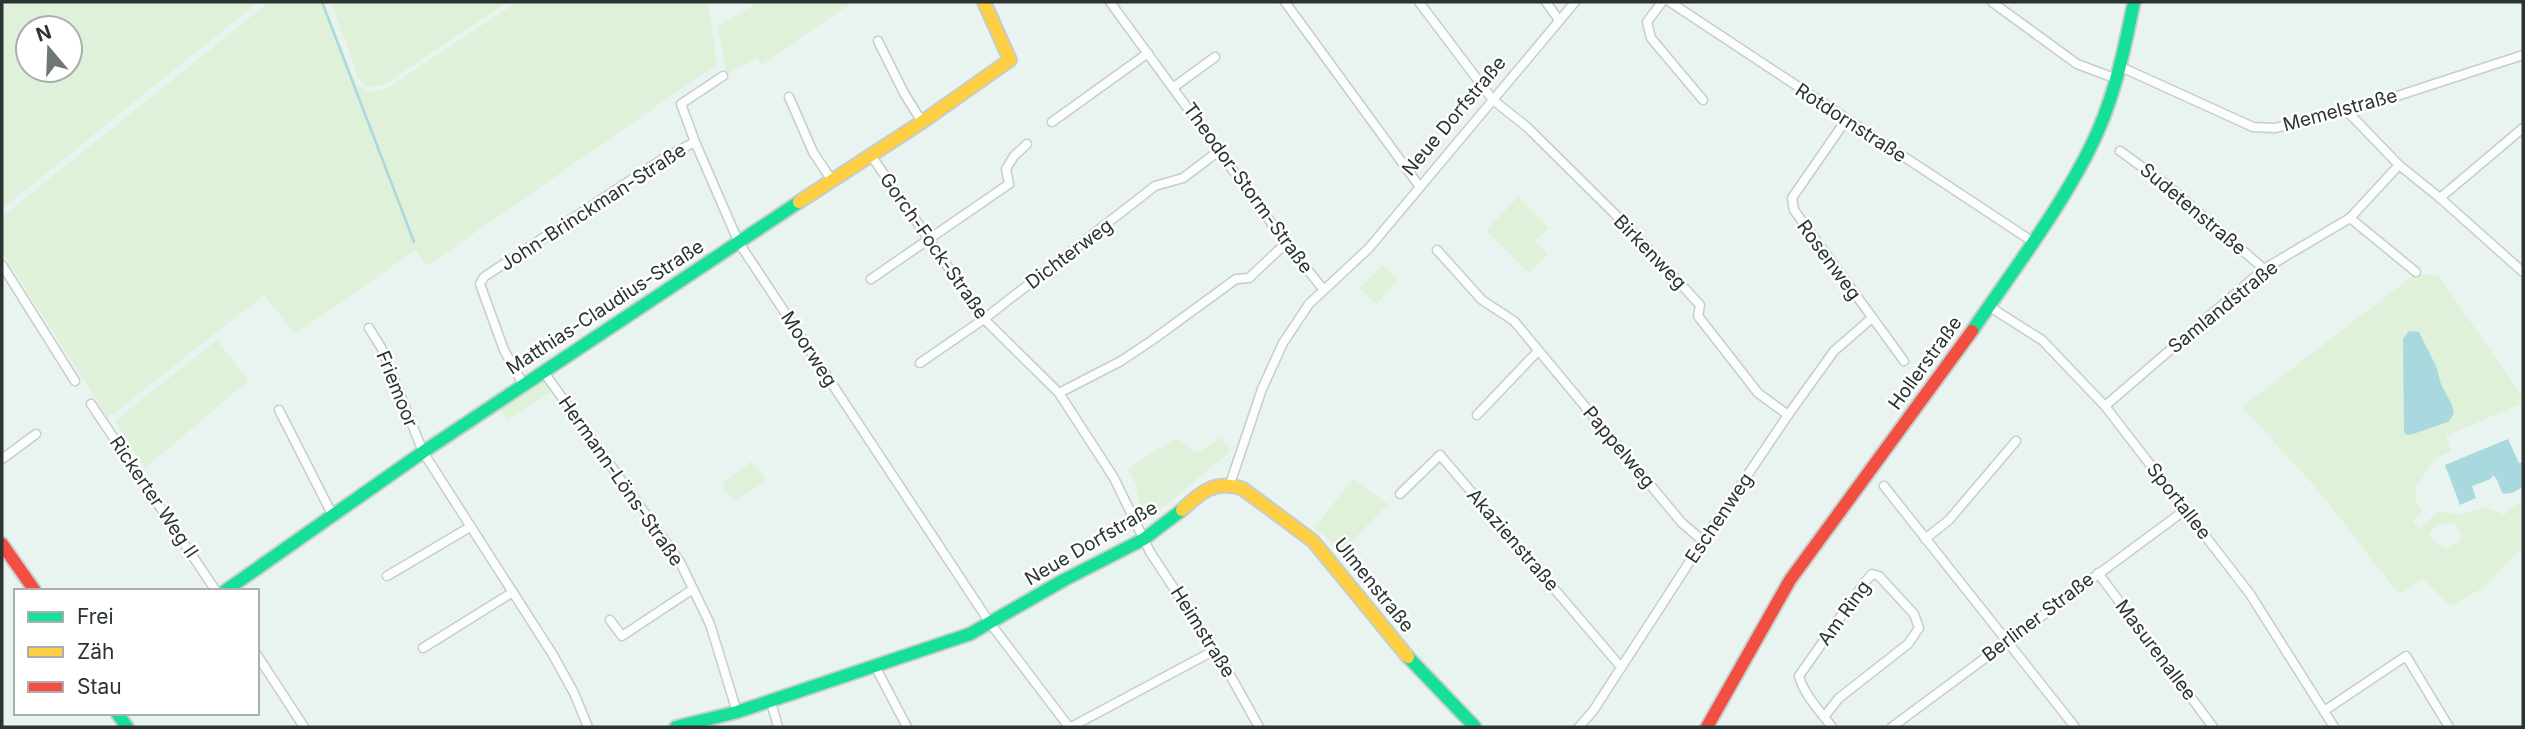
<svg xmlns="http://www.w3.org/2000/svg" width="2525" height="729" viewBox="0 0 2525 729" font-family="Inter,sans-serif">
  <rect width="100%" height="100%" fill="#e9f4f0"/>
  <g fill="#dff1d9" fill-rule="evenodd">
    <path d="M2,2H258L2,209ZM28,28H70V70H28Z"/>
    <path d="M269,2H324L357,85L368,92L386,89L517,2H708L717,64L427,266L416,250L295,334L264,295L108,418L2,252V217Z"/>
    <path d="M331,2H508L384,85C373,87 367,89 359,79Z"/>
    <path d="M758,2H853L762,64L757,57L726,75L718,27Z"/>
    <path d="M1518,197L1549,228L1535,241L1548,254L1529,273L1486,230Z"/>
    <path d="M1383,265L1398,280L1376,304L1360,288Z"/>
    <path d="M2415,274L2439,276L2523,398V402L2518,405L2446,436L2451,451L2436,458L2415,489L2417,504L2423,511L2413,522L2419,529L2437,512L2444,511L2458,515L2485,507L2504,515L2523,499V546L2485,587L2450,606L2423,579L2399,594L2318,490L2242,407ZM2450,522L2455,524L2461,535L2459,542L2447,548L2435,543L2429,534L2435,527Z"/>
    <path d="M217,340L248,381L145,468L115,421Z"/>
    <path d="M543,376L553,390L507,420L499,407Z"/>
    <path d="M1222,437L1231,451L1150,518L1138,501L1137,486L1127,469L1176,438L1197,454Z"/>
    <path d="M752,461L766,480L734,502L722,484Z"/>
    <path d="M1353,479L1388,504L1343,550L1314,528Z"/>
  </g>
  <g fill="#a9d9df">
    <path d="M2409,331L2419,332L2436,366L2441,384L2452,405L2454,414L2448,422L2410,435L2405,434L2404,430L2403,339Z"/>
    <path d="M2508,439L2519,463H2523V486C2517,491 2511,495 2502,493L2497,480L2493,475L2491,479L2472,486L2476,498L2460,505L2445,465Z"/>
  </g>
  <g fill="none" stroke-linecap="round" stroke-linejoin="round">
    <path stroke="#a9d9df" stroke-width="2.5" d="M322,2L414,242"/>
    <defs>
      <g id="street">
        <path d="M1110,2L1286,243L1323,289"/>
        <path d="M1285,2L1420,187"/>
        <path d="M1419,2L1493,100L1527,127L1629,228L1700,305L1698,316L1758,393L1788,415"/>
        <path d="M1546,2L1559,20"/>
        <path d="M1662,2L1647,22L1651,38L1703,100"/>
        <path d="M1670,2L2033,242"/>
        <path d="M1992,2L2077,64L2117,79"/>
        <path d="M878,41L904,93L922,122"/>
        <path d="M2121,67L2253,127L2275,128L2289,125L2388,99L2523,55"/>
        <path d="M723,76L681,104L695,142L739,243L990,623L1069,727"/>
        <path d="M1174,87L1215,57"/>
        <path d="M789,97L813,152L831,179"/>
        <path d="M2345,109L2399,165L2440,198L2523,272"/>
        <path d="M1846,120L1792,198L1794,210L1904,361"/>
        <path d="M1052,122L1148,53"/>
        <path d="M2120,151L2167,185L2264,269"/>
        <path d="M870,154L984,319L1059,393L1114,478L1150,552L1225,666L1259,727"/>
        <path d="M2440,198L2523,128"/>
        <path d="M2350,218L2416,272"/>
        <path d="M1437,250L1482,300L1514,321L1682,523L1703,541"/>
        <path d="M2,265L75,381"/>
        <path d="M871,279L1009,184L1006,169L1014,156L1027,144"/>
        <path d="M1990,307L2042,340L2105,406L2250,594L2334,727"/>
        <path d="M369,328L382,349L423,452L553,655L574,693L588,727"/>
        <path d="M920,363L984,319L1155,186L1183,178L1220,150"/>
        <path d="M543,371L680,562L710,624L737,712"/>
        <path d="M523,384L504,350L480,284L484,277L664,158L695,142"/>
        <path d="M1059,393L1121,361L1151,341L1236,279L1249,278L1286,243"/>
        <path d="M91,404L216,591"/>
        <path d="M2105,406L2264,269L2350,218L2399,165"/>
        <path d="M279,410L333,516"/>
        <path d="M1477,415L1538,351"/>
        <path d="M2,459L36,434"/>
        <path d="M1230,484L1262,389L1283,343L1309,304L1369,248L1575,2"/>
        <path d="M1884,486L2075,727"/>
        <path d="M1400,494L1440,455L1621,667"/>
        <path d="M1925,539L1949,520L2016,441"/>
        <path d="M2098,573L2213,727"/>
        <path d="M387,576L470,527"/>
        <path d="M610,620L622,636L693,589"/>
        <path d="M423,648L513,592"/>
        <path d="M257,655L304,727"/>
        <path d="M875,666L907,727"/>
        <path d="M771,702L778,727"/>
        <path d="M2324,711L2406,656L2449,727"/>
        <path d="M1824,717L1839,698L1908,644L1919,628L1914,614L1879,576L1872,574L1865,582L1799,676C1804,695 1820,711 1832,727"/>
        <path d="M1071,727L1215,650"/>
        <path d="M1579,727L1593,711L1703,541L1788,415L1834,351L1872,318"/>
        <path d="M1892,727L2185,510"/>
      </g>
      <g id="fast">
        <path d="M1972,331C2014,269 2068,199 2098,131C2116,90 2125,46 2134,2"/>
        <path d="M225,591L423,452L799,202"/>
        <path d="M1408,657L1475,727"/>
        <path d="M117,713L127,727"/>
        <path d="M676,727L737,712L970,634L1064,580L1144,539L1182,510"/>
      </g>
      <g id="slow">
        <path d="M799,202L922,122L1010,60L984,2"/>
        <path d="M1182,510C1201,492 1216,479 1243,489L1313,541L1408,657"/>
      </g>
      <g id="jam">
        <path d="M2,544L35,591"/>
        <path d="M1707,727L1790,580L1972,331"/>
      </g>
    </defs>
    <use href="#street" stroke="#c5cecb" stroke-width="11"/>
    <use href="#fast" stroke="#c5cecb" stroke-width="16"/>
    <use href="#slow" stroke="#c5cecb" stroke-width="16"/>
    <use href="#jam" stroke="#c5cecb" stroke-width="16"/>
    <use href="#street" stroke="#fcfdfd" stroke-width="8"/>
    <use href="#fast" stroke="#16e098" stroke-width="12"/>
    <use href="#slow" stroke="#ffcf43" stroke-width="12"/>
    <use href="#jam" stroke="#f24e42" stroke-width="12"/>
  </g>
  <g text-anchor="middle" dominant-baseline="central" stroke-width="5" stroke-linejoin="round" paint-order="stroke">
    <g font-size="19" fill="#2c3431" stroke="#fff">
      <text transform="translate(2340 110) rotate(-15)">Memelstraße</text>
      <text transform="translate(1454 116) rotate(-50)">Neue Dorfstraße</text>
      <text transform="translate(1851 123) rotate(33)">Rotdornstraße</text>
      <text transform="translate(1248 188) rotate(54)">Theodor-Storm-Straße</text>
      <text transform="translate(593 207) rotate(-33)">John-Brinckman-Straße</text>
      <text transform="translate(2193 209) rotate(40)">Sudetenstraße</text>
      <text transform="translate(934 246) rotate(55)">Gorch-Fock-Straße</text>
      <text transform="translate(1650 252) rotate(46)">Birkenweg</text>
      <text transform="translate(1069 254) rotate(-37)">Dichterweg</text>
      <text transform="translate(1829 260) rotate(54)">Rosenweg</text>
      <text transform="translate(605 307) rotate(-33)">Matthias-Claudius-Straße</text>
      <text transform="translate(2223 307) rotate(-39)">Samlandstraße</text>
      <text transform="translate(809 349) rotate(57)">Moorweg</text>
      <text transform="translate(1925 363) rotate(-54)">Hollerstraße</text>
      <text transform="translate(397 389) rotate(68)">Friemoor</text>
      <text transform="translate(1619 447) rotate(50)">Pappelweg</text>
      <text transform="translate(621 481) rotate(55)">Hermann-Löns-Straße</text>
      <text transform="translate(154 497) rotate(56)">Rickerter Weg II</text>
      <text transform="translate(2179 501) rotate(52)">Sportallee</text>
      <text transform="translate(1719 518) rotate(-56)">Eschenweg</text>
      <text transform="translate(1513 540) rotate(49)">Akazienstraße</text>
      <text transform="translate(1091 543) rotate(-30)">Neue Dorfstraße</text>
      <text transform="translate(1374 585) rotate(51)">Ulmenstraße</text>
      <text transform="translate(1844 613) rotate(-54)">Am Ring</text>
      <text transform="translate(2038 617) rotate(-37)">Berliner Straße</text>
      <text transform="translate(1203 632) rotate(58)">Heimstraße</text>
      <text transform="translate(2156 650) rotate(53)">Masurenallee</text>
    </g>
  </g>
  <rect width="2525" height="729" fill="none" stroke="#2c3431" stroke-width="7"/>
  <rect x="14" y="589" width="245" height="126" fill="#ffffff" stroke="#abaead" stroke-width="2"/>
  <rect x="28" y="612" width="35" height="10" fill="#16e098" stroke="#abaead" stroke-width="2"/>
  <text x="77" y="624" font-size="21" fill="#2c3431">Frei</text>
  <rect x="28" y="647" width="35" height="10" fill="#ffcf43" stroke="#abaead" stroke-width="2"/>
  <text x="77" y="659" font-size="21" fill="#2c3431">Zäh</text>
  <rect x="28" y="682" width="35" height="10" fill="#f24e42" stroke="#abaead" stroke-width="2"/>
  <text x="77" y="694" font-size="21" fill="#2c3431">Stau</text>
  <g transform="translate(49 49) rotate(341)"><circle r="33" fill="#ffffff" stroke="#abaead" stroke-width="2"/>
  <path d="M0-5L12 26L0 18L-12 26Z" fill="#6e7774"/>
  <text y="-10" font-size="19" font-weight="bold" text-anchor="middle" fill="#2c3431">N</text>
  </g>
</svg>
